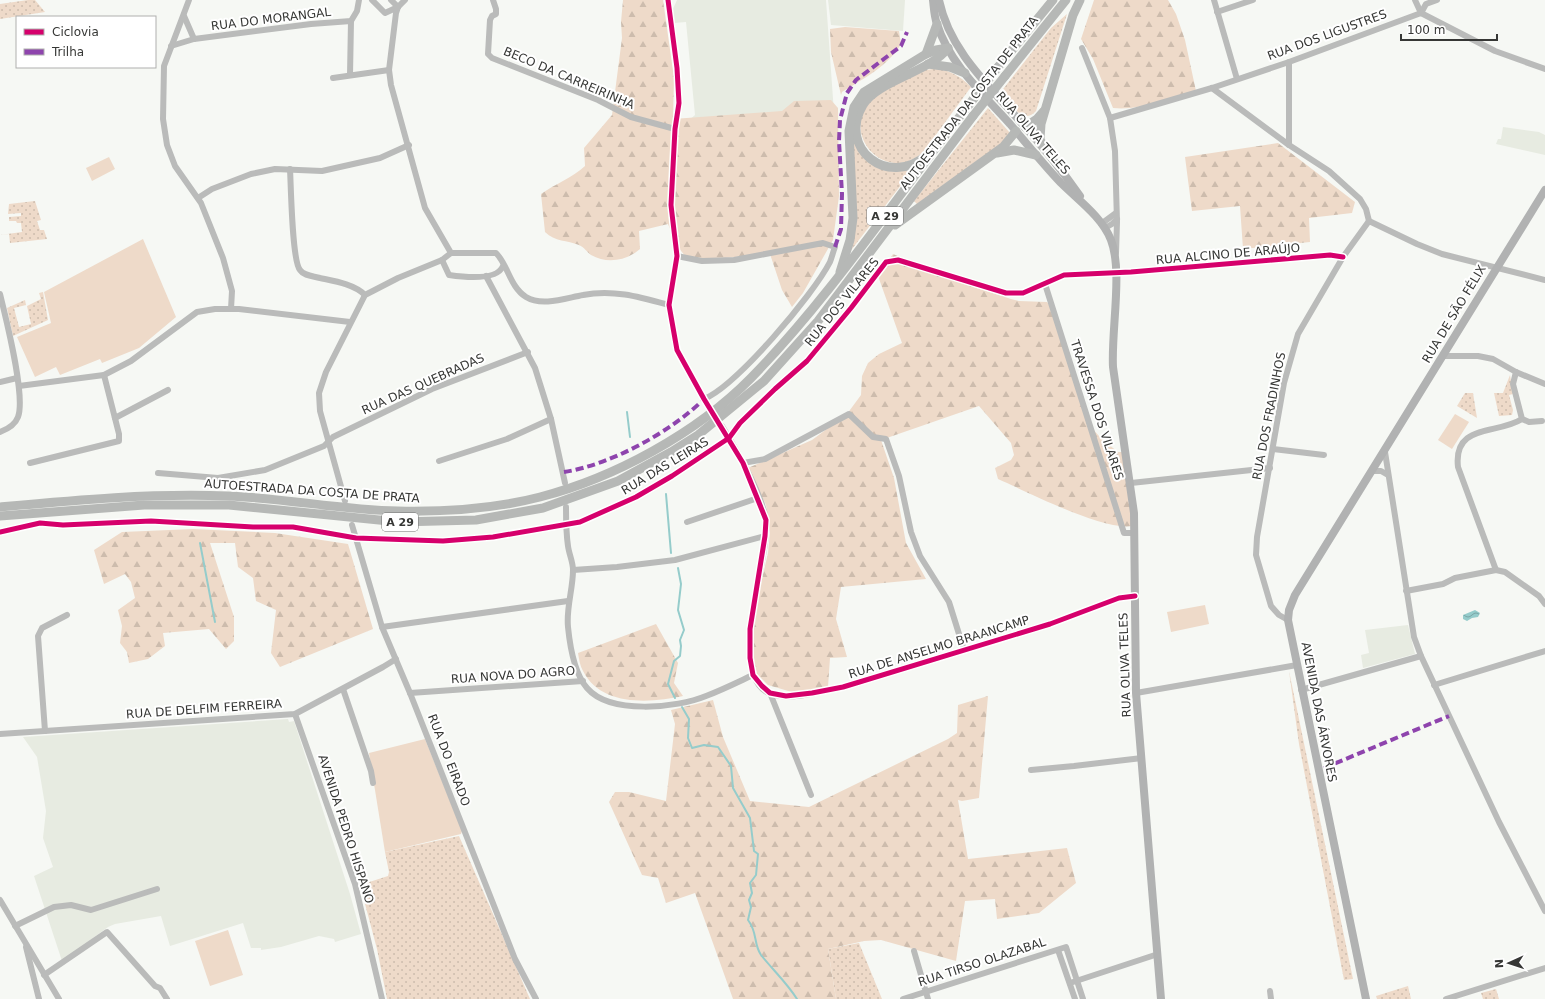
<svg xmlns="http://www.w3.org/2000/svg" width="1545" height="999" viewBox="0 0 1545 999" font-family="'DejaVu Sans',sans-serif">
  <defs>
    <pattern id="green-dots" width="8" height="8" patternUnits="userSpaceOnUse"><rect width="8" height="8" fill="#eedac9"/><path d="M2 2h.1M6 6h.1" fill="none" stroke="#cdbcad" stroke-width="1.8" stroke-linecap="round"/></pattern>
    <pattern id="forest-firs" width="22" height="20" patternUnits="userSpaceOnUse"><rect width="22" height="20" fill="#eedac9"/><path d="M5 1l3.5 6h-7zM16 11l3.5 6h-7z" fill="#cdbcad"/></pattern>
    <pattern id="water-waves" width="16" height="10" patternUnits="userSpaceOnUse"><rect width="16" height="10" fill="#95cccb"/><path d="M0 5q4-4 8 0t8 0" fill="none" stroke="#7aa6a6"/></pattern>
  </defs>
  <rect width="100%" height="100%" fill="#f6f8f4"/>
  <g fill="#e7ebe1">
    <path d="M677,0H826L835,127L687,122L695,115L686,22L674,23L673,9Z"/>
    <path d="M828,0H905L903,31L831,25Z"/>
    <path d="M1503,127L1539,132L1545,135V155L1496,144L1498,139H1501Z"/>
    <path d="M1408,625L1415,654L1363,668L1361,655L1369,653L1365,630Z"/>
    <path d="M288,719L289,722L294,721L350,894L361,934L335,942L334,939L319,936L281,947L261,950V948H251L243,923L170,946L161,916L115,924L108,927L62,961L34,876L53,867L43,838L46,811L37,757L23,737Z"/>
  </g>
  <g fill="url(#green-dots)">
    <path d="M28,0H35L45,12L0,19V4Z"/>
    <path d="M1067,14L1036,111C1023,126 1010,103 1000,93L1051,28Z"/>
    <path d="M933,69C949,69 960,76 971,87L924,151C886,188 836,131 874,98C885,88 911,78 925,70Z"/>
    <path d="M988,108L1010,133L1006,140L917,204L914,201Z"/>
    <path d="M853,134C862,149 870,171 890,171C898,172 904,168 911,172L849,253Z"/>
    <path d="M35,201L41,220L37,221L40,230H44L47,239L10,243L9,234L0,235L22,232L21,223H17L16,221H9V217L21,216V213L8,214L9,204Z"/>
    <path d="M43,292L48,320L13,336L7,308L25,300L26,305L14,308L19,327L31,324L27,306L41,299L39,293Z"/>
    <path d="M1510,375L1513,394L1509,395L1513,410L1512,415L1499,416L1494,393H1503Z"/>
    <path d="M1465,393H1473L1477,418L1457,406Z"/>
    <path d="M1289,671L1353,979L1344,980L1299,744Z"/>
    <path d="M459,836L530,999H387L377,949L360,885L388,876L389,872L385,852Z"/>
    <path d="M859,943L882,999H836L828,949Z"/>
    <path d="M1408,986L1411,999H1377L1376,996Z"/>
    <path d="M1496,989L1499,999H1483L1481,993Z"/>
  </g>
  <g fill="url(#forest-firs)">
    <path d="M623,0H663L674,78L673,119L782,111L794,101L831,100L838,108L839,196L833,240L803,293L792,307L782,290L769,251C741,258 715,260 686,257L677,246L668,224L639,231L640,249C626,261 607,264 591,255C587,252 584,247 579,245C567,240 555,242 545,232L541,194C555,184 572,178 585,166L584,148L612,115L622,38L621,22Z"/>
    <path d="M1094,0H1168L1176,14L1185,40L1196,91C1170,98 1140,111 1113,108L1093,59L1081,39Z"/>
    <path d="M845,27L899,31L901,44C888,66 863,79 842,92L841,95L831,52L830,29Z"/>
    <path d="M1278,143L1355,202L1352,213L1309,218L1310,242L1243,249L1240,206L1192,211L1185,157Z"/>
    <path d="M893,254L958,282L1011,299L1019,301L1047,302L1054,311L1091,426C1098,437 1108,444 1118,452H1123L1132,526C1103,531 1028,492 998,479L995,468L1011,460L1014,455L1011,443L979,406L881,440L894,478L906,543L926,579L841,587L836,619L847,657L830,658L828,687L795,693L768,685L757,674L753,658V618L768,553L770,532L766,505L748,468L812,440L847,414L861,395L862,376L868,363L879,354L902,343L878,276Z"/>
    <path d="M193,529L275,533L348,544L373,629L280,667L271,653L276,610L256,601L253,578L238,567L235,543H210L234,617V641L226,649L209,629L163,633L165,646L148,659L129,663L127,652L120,643L122,626L118,610L135,598L131,582L125,574L104,584L94,550L122,532Z"/>
    <path d="M656,624L678,663L674,683L683,696C651,703 601,707 583,671C580,666 579,659 578,653Z"/>
    <path d="M988,696L979,798L962,801L958,800L968,859L1067,848L1076,883L1039,913L997,919L995,899L965,901L956,961L881,940L864,941L828,949L836,999H733L695,893L666,903L658,878L642,875L609,802L615,792H629L666,801L675,724L671,710L713,700L723,737L750,801L809,807L948,739L957,733L958,705Z"/>
  </g>
  <g fill="#eedac9">
    <path d="M109,157L115,169L92,181L86,168Z"/>
    <path d="M143,239L176,317L139,348L102,363L100,359L60,375L56,367L35,377L17,337L51,323L44,292Z"/>
    <path d="M1455,414L1469,422L1452,449L1438,440Z"/>
    <path d="M1205,605L1209,624L1171,632L1167,612Z"/>
    <path d="M425,739L462,831L461,834L385,852L369,753Z"/>
    <path d="M228,930L243,975L210,986L195,941Z"/>
  </g>
  <path fill="url(#water-waves)" d="M1475,610L1480,613L1478,617L1472,618L1467,621L1463,619V615Z"/>
  <g fill="none" stroke-linecap="round" stroke-linejoin="round">
    <g stroke="#95cccb" stroke-width="2">
      <path d="M627,412L630,437"/>
      <path d="M666,494L671,553"/>
      <path d="M200,543L215,622"/>
      <path d="M675,698L668,684L674,661L680,656L681,646L680,640L684,630L678,610L681,584L678,568"/>
      <path d="M682,707L689,719L688,738L692,748L704,745L718,747L731,766L733,788L750,818L754,851L758,854L756,875L750,883L752,893L749,900L751,907L748,920C758,933 753,943 761,955C773,970 787,983 797,999"/>
    </g>
    <g stroke="#babbba" stroke-width="6">
      <path d="M189,0L164,66L163,119L167,145L175,166L201,203L223,258L232,291L231,309"/>
      <path d="M372,0L385,13L398,7"/>
      <path d="M391,0L398,7"/>
      <path d="M405,0L398,7L396,13L389,70L391,85L425,208L451,253"/>
      <path d="M493,0L496,9V14L492,16L490,20L488,54L492,58L598,100L631,117L675,129"/>
      <path d="M668,0L677,68L679,103L675,129L671,205L677,256L669,305L677,350L708,405"/>
      <path d="M1214,0L1237,79"/>
      <path d="M1415,0L1421,13"/>
      <path d="M1217,12L1253,0"/>
      <path d="M1421,13L1426,4L1437,0"/>
      <path d="M184,16L194,39"/>
      <path d="M171,46L194,39L311,24L351,21L357,11L359,0"/>
      <path d="M1082,48L1110,118L1115,151L1117,222L1116,253"/>
      <path d="M350,75L351,21"/>
      <path d="M333,78L389,70"/>
      <path d="M1212,88L1289,145L1329,171L1360,199L1366,209L1369,221"/>
      <path d="M1110,118L1212,88L1289,62L1421,13L1495,51L1545,69"/>
      <path d="M1289,145V62"/>
      <path d="M290,169C291,186 292,261 300,270C304,276 313,276 320,278C334,281 354,284 365,295"/>
      <path d="M198,198L212,189L251,174L275,169L322,171L380,158L409,145"/>
      <path d="M1369,221L1417,244L1442,254L1545,280"/>
      <path d="M1101,224L1116,213"/>
      <path d="M1105,228L1112,224L1117,219"/>
      <path d="M451,253H496C508,265 510,287 526,297C542,307 566,298 583,295C613,289 640,297 669,305"/>
      <path d="M677,256L702,261L734,260L823,243L835,247C833,252 832,257 830,262C813,295 737,385 704,399"/>
      <path d="M442,260L449,275C463,277 497,281 503,266"/>
      <path d="M486,276L535,368L551,419L565,483"/>
      <path d="M1045,284L1124,533H1134"/>
      <path d="M0,294C6,319 26,396 18,417C15,425 8,429 0,432"/>
      <path d="M1443,356H1478L1493,359L1516,372L1545,384"/>
      <path d="M0,382L17,378"/>
      <path d="M19,386L104,375L131,361L197,312L215,309H239L350,322"/>
      <path d="M115,418L168,390"/>
      <path d="M1522,419L1529,422L1542,421"/>
      <path d="M722,426C736,449 762,494 766,520C771,555 724,677 771,694C791,701 823,691 843,687L1050,624L1119,598L1135,596"/>
      <path d="M1273,449L1324,455"/>
      <path d="M1385,452L1414,637L1421,656L1499,822L1545,911"/>
      <path d="M439,461L507,439L551,419"/>
      <path d="M30,463L119,441V434L104,375"/>
      <path d="M743,463L765,459L849,414L873,437L886,439L899,476L911,532L920,556L949,602L964,650"/>
      <path d="M1372,471H1381L1388,475"/>
      <path d="M158,473L218,478L265,470L324,446L333,437L432,389L528,352"/>
      <path d="M1131,483L1270,468"/>
      <path d="M345,501L320,411L319,393L326,372L365,295L398,278L442,260L451,253"/>
      <path d="M566,507C566,520 566,533 568,546C569,554 573,562 573,570C573,589 566,608 568,627C570,647 574,673 587,688C610,715 677,708 706,696C722,690 738,682 753,675"/>
      <path d="M687,522L758,498"/>
      <path d="M352,525L382,627L410,693L515,959L536,999"/>
      <path d="M0,532L40,523L63,525L151,521L253,527H293L356,538L443,541L493,537L580,522L636,497L672,476L729,438L740,423L775,389L807,361L851,308L886,262L898,260L1006,293H1023L1064,275L1131,272L1330,255L1343,257"/>
      <path d="M573,570L617,567L675,560L765,536"/>
      <path d="M1496,570L1458,467C1453,423 1497,435 1522,419L1513,384L1516,372"/>
      <path d="M1406,591L1443,584L1455,578L1496,570L1505,572L1539,596L1545,604"/>
      <path d="M1288,620L1279,615L1271,606L1256,555L1257,537L1284,383L1298,334L1343,257L1369,221"/>
      <path d="M382,627L568,601"/>
      <path d="M1434,685L1545,651"/>
      <path d="M343,689L371,771L373,783"/>
      <path d="M1301,690L1421,656"/>
      <path d="M410,693L583,681"/>
      <path d="M770,693L811,795"/>
      <path d="M1136,693L1297,665"/>
      <path d="M295,714L355,884L382,999"/>
      <path d="M45,731L38,636L42,628L67,615"/>
      <path d="M0,734L295,714L383,667L396,659"/>
      <path d="M1031,770L1074,766L1142,758"/>
      <path d="M0,900L59,999"/>
      <path d="M15,926L54,907L71,905L91,910L157,889"/>
      <path d="M26,947L39,999"/>
      <path d="M1058,950L1075,999"/>
      <path d="M914,951L928,999"/>
      <path d="M44,975L107,932L155,986L160,988L167,999"/>
      <path d="M1070,983L1158,954"/>
      <path d="M1270,991L1271,999"/>
      <path d="M903,999L1066,947L1083,999"/>
      <path d="M1446,999L1545,968"/>
    </g>
    <g stroke="#b1b2b2" stroke-width="8">
      <path d="M933,0C934,8 934,16 937,24C949,63 983,94 1010,124C1027,144 1043,164 1061,183C1078,200 1102,217 1111,240C1123,271 1111,331 1113,367L1134,513L1136,693L1161,999"/>
      <path d="M939,0C949,49 987,84 1019,120C1041,144 1061,169 1080,196"/>
      <path d="M1366,999L1288,620L1289,610L1295,595L1545,190"/>
    </g>
    <g stroke="#b6b8b6" stroke-width="9">
      <path d="M926,54L936,50L948,48"/>
      <path d="M928,64L950,67L965,73"/>
      <path d="M998,67L1053,0"/>
      <path d="M1005,76L1066,0"/>
      <path d="M1025,127L1037,119L1044,111"/>
      <path d="M1044,148L1040,139L1041,124L1073,15L1080,0"/>
      <path d="M997,153L1014,150L1036,155"/>
      <path d="M927,155C888,189 837,148 863,105C877,81 930,72 948,48"/>
      <path d="M895,225L1003,147L1016,131"/>
      <path d="M840,272L850,240L853,218L849,131L854,107L864,92L926,54L937,24"/>
      <path d="M0,507C76,500 151,493 228,496C285,498 341,510 398,511C445,512 494,509 540,497C614,478 697,433 751,378C832,295 896,197 968,106"/>
      <path d="M0,516L144,505H229L399,522L476,520L543,508L618,481L671,452L698,435L764,381L818,321L973,116"/>
    </g>
    <g stroke="#b6b8b6" stroke-width="9">
      <path d="M968,106L998,67"/>
      <path d="M973,116L1005,76"/>
    </g>
    <g stroke="#8e44ad" stroke-width="4" stroke-dasharray="8 4" stroke-linecap="butt">
      <path d="M835,247L841,229L842,194L839,141L840,120L847,93L856,80L901,46L907,32"/>
      <path d="M564,472C610,465 671,432 704,399"/>
      <path d="M1324,768L1449,716"/>
    </g>
    <defs>
      <g id="cycleway">
        <path d="M668,0L677,68L679,103L675,129L671,205L677,256L669,305L677,350L704,399L743,463L766,520L765,536L750,629V658L753,675L762,686L770,693L786,696L812,693L843,687L1050,624L1119,598L1135,596"/>
        <path d="M0,532L40,523L63,525L151,521L253,527H293L356,538L443,541L493,537L580,522L636,497L672,476L729,438L740,423L775,389L807,361L851,308L886,262L898,260L1006,293H1023L1064,275L1131,272L1330,255L1343,257"/>
      </g>
    </defs>
    <use href="#cycleway" stroke="#fff" stroke-width="8"/>
    <use href="#cycleway" stroke="#d6006c" stroke-width="5"/>
  </g>
  <g text-anchor="middle" dominant-baseline="central" stroke-width="4" stroke-linejoin="round" paint-order="stroke">
    <g fill="#fff" stroke="#727372" stroke-width="1">
      <rect x="867" y="207" width="36" height="18" rx="3"/>
      <rect x="382" y="513" width="36" height="18" rx="3"/>
    </g>
    <g font-size="11" font-weight="bold" fill="#363735">
      <text x="885" y="216">A 29</text>
      <text x="400" y="522">A 29</text>
    </g>
    <g font-size="12" fill="#363735" stroke="#fff">
      <text transform="translate(271 19) rotate(-7)">RUA DO MORANGAL</text>
      <text transform="translate(1327 35) rotate(-20)">RUA DOS LIGUSTRES</text>
      <text transform="translate(569 78) rotate(23)">BECO DA CARREIRINHA</text>
      <text transform="translate(969 103) rotate(-52)">AUTOESTRADA DA COSTA DE PRATA</text>
      <text transform="translate(1033 133) rotate(49)">RUA OLIVA TELES</text>
      <text transform="translate(1228 254) rotate(-5)">RUA ALCINO DE ARAÚJO</text>
      <text transform="translate(842 302) rotate(-51)">RUA DOS VILARES</text>
      <text transform="translate(1454 314) rotate(-59)">RUA DE SÃO FÉLIX</text>
      <text transform="translate(423 384) rotate(-24)">RUA DAS QUEBRADAS</text>
      <text transform="translate(1097 410) rotate(72)">TRAVESSA DOS VILARES</text>
      <text transform="translate(1269 416) rotate(-79)">RUA DOS FRADINHOS</text>
      <text transform="translate(665 466) rotate(-31)">RUA DAS LEIRAS</text>
      <text transform="translate(312 491) rotate(4)">AUTOESTRADA DA COSTA DE PRATA</text>
      <text transform="translate(939 647) rotate(-17)">RUA DE ANSELMO BRAANCAMP</text>
      <text transform="translate(1125 665) rotate(-92)">RUA OLIVA TELES</text>
      <text transform="translate(513 675) rotate(-4)">RUA NOVA DO AGRO</text>
      <text transform="translate(204 709) rotate(-4)">RUA DE DELFIM FERREIRA</text>
      <text transform="translate(1319 712) rotate(79)">AVENIDA DAS ÁRVORES</text>
      <text transform="translate(449 760) rotate(69)">RUA DO EIRADO</text>
      <text transform="translate(346 829) rotate(72)">AVENIDA PEDRO HISPANO</text>
      <text transform="translate(982 962) rotate(-18)">RUA TIRSO OLAZABAL</text>
    </g>
  </g>
  <rect x="16" y="16" width="140" height="52" fill="#ffffff" stroke="#afafae"/>
  <rect x="24" y="29" width="20" height="6" fill="#d6006c" stroke="#afafae"/>
  <text x="52" y="36" font-size="12" fill="#363735">Ciclovia</text>
  <rect x="24" y="49" width="20" height="6" fill="#8e44ad" stroke="#afafae"/>
  <text x="52" y="56" font-size="12" fill="#363735">Trilha</text>
  <g transform="translate(1509 963) rotate(267)" stroke="#ffffff" stroke-width="3" paint-order="stroke">
  <path d="M0-3L7 15L0 10L-7 15Z" fill="#363735"/>
  <text y="-6" font-size="11" font-weight="bold" text-anchor="middle" fill="#363735">N</text>
  </g>
  <path d="M1401 34v6h96v-6" fill="none" stroke="#363735" stroke-width="2"/>
  <text x="1407" y="34" font-size="12" fill="#363735" stroke="#ffffff" stroke-width="3" paint-order="stroke">100 m</text>
</svg>
